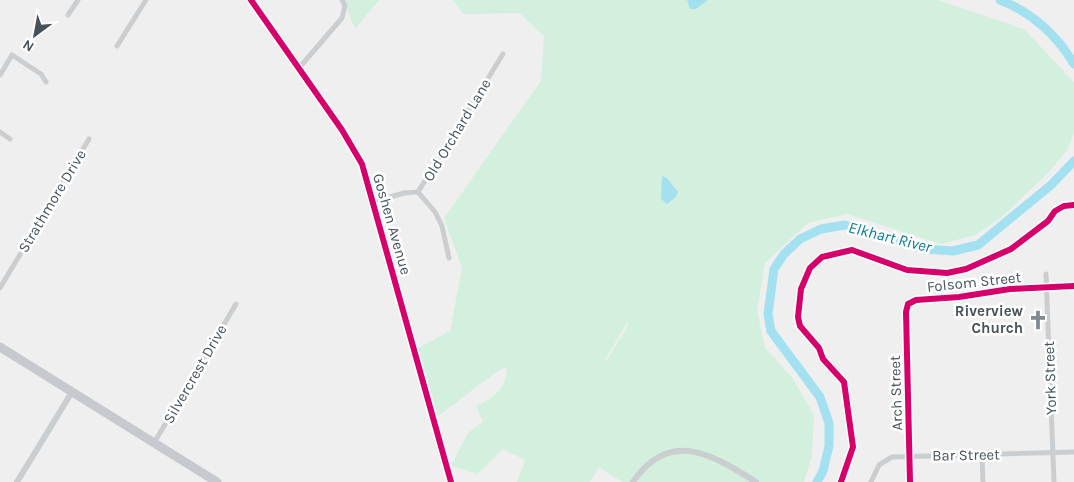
<svg xmlns="http://www.w3.org/2000/svg" width="1074" height="482" viewBox="0 0 1074 482" font-family="Karla,sans-serif">
  <rect width="100%" height="100%" fill="#f0efef"/>
  <g fill="#d2f0dd" fill-rule="evenodd">
    <path d="M343,0H379L355,29Z"/>
    <path d="M453,0H938L1024,29L1074,82V133L1068,149L1049,172L1002,217L975,235L941,244L847,214L808,223L765,263L757,310L765,348L792,377L814,415L812,456L804,482H622L599,467L590,482H517L525,460L503,449L478,474L451,466L468,433L483,422L476,406C495,397 506,389 507,367L499,370L438,416L418,348L450,331L462,268L444,218L541,81L544,36L519,13L463,14ZM629,319L626,329L606,361L605,360Z"/>
  </g>
  <g fill="#a4e1f0">
    <path d="M687,0H708L696,9H690Z"/>
    <path d="M662,176L667,178L678,192L676,197L667,204L661,199Z"/>
  </g>
  <g fill="none" stroke-linecap="round" stroke-linejoin="round">
    <g stroke="#a4e1f0" stroke-width="9">
      <path d="M1000,0C1031,12 1057,35 1074,64"/>
      <path d="M817,482L823,471L829,446V423L820,397L771,331L768,314L774,269L784,254L800,239L821,229L845,225L925,249L953,251L978,245L1051,185L1074,161"/>
    </g>
    <g stroke="#cbced0" stroke-width="5">
      <path d="M68,15L78,0"/>
      <path d="M117,46L146,0"/>
      <path d="M299,68L342,18L345,6L342,0"/>
      <path d="M0,75L12,55L41,74L46,82"/>
      <path d="M0,132L10,139"/>
      <path d="M418,192L435,212L442,226L449,258"/>
      <path d="M373,202L404,193L418,192L503,54"/>
      <path d="M1046,274L1054,482"/>
      <path d="M0,288L89,139"/>
      <path d="M154,443L236,304"/>
      <path d="M982,455L983,482"/>
      <path d="M871,482L879,465L892,457L1074,452"/>
      <path d="M910,482L906,312L908,304L916,300L959,297L1010,289L1074,286"/>
    </g>
    <g stroke="#cbced0" stroke-width="6">
      <path d="M251,0L342,130L362,164L451,482"/>
      <path d="M17,482L72,392"/>
      <path d="M633,482C670,428 713,455 756,482"/>
    </g>
    <path stroke="#c6cace" stroke-width="9" d="M0,347L217,482"/>
    <defs>
      <g id="cycleway">
        <path d="M251,0L342,130L362,164L451,482"/>
        <path d="M841,482L853,447L844,382L823,359L819,348L800,326L798,317L801,289L810,268L822,257L852,250L907,270L947,273L966,269L1011,249L1048,221L1055,211L1064,206L1074,205"/>
        <path d="M910,482L906,312L908,304L916,300L959,297L1010,289L1074,286"/>
      </g>
    </defs>
    <use href="#cycleway" stroke="#fff" stroke-width="9"/>
    <use href="#cycleway" stroke="#d6006c" stroke-width="6"/>
  </g>
  <defs>
    <symbol id="church-bare" viewBox="-9 -9 18 18"><path d="M-1.2-6h2.4v3.5h3.3v2.4h-3.3V6h-2.4V-.1h-3.3v-2.4h3.3Z" fill="#81898f" stroke="#fff" stroke-width="2.5" paint-order="stroke"/></symbol>
  </defs>
  <g fill-rule="evenodd">
    <use href="#church-bare" x="1024" y="306" width="28" height="28"/>
  </g>
  <g text-anchor="middle" dominant-baseline="central" stroke-width="5" stroke-linejoin="round" paint-order="stroke">
    <g font-size="15" fill="#45525c" stroke="#fff">
      <text transform="translate(457 130) rotate(-59)">Old Orchard Lane</text>
      <text transform="translate(52 201) rotate(-59)">Strathmore Drive</text>
      <text transform="translate(392 224) rotate(74)">Goshen Avenue</text>
      <text transform="translate(974 282) rotate(-6)">Folsom Street</text>
      <text transform="translate(195 374) rotate(-60)">Silvercrest Drive</text>
      <text transform="translate(1050 378) rotate(-92)">York Street</text>
      <text transform="translate(896 393) rotate(-92)">Arch Street</text>
      <text transform="translate(966 455) rotate(-1)">Bar Street</text>
    </g>
    <g font-size="15" font-weight="bold" fill="#45525c" stroke="#fff" text-anchor="end">
      <text x="1023" y="311">Riverview<tspan x="1023" dy="17">Church</tspan></text>
    </g>
    <g font-size="16" font-style="italic" fill="#077b98" stroke="#fff">
      <text transform="translate(890 237) rotate(14)">Elkhart River</text>
    </g>
  </g>
  <g transform="translate(35 35) rotate(212)" stroke="#ffffff" stroke-width="4" paint-order="stroke">
  <path d="M0-4L9 19L0 12L-9 19Z" fill="#45525c"/>
  <text y="-8" font-size="14" font-weight="bold" text-anchor="middle" fill="#45525c">N</text>
  </g>
</svg>
